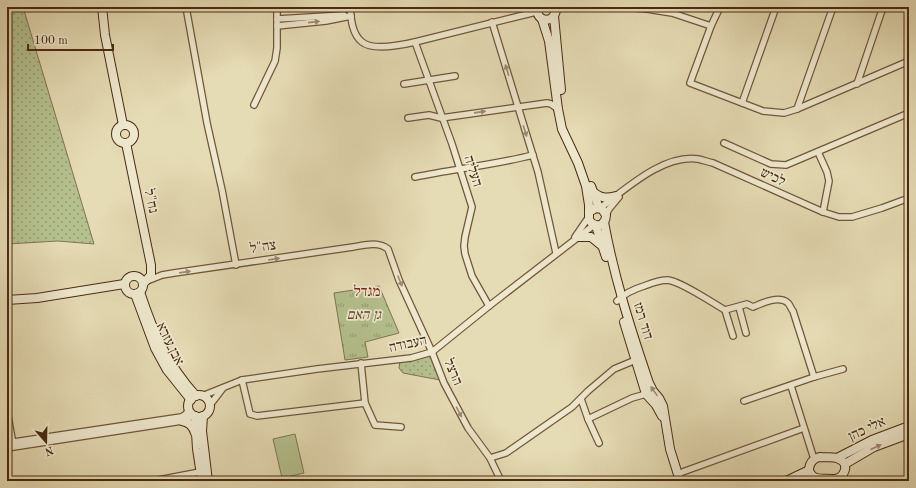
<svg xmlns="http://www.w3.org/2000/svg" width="916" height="488" viewBox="0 0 916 488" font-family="'Old Standard TT','Frank Ruhl Libre',serif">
  <defs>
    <pattern id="grass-dots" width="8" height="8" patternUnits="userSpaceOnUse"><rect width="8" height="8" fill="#b4c08e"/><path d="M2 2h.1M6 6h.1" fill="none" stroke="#949c73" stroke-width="1.8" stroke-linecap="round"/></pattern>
    <pattern id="park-tufts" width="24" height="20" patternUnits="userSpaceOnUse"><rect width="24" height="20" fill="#b4c08e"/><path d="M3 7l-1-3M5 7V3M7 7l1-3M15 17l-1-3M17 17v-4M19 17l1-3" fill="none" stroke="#949c73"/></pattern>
  </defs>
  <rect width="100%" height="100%" fill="#e5dbb4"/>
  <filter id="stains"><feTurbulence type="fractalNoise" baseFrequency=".005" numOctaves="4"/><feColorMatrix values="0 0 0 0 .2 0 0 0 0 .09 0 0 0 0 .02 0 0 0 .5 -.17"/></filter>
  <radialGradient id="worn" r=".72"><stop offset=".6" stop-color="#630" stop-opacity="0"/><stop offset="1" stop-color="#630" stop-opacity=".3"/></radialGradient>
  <g fill="url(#grass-dots)" stroke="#7f7550">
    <path d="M7,7H23L94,244L58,241L7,244Z"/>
    <path d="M431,356L440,380L403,373L399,368L400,361Z"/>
  </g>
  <path fill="url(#park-tufts)" stroke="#7f7550" d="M379,286L399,333L365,342L368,357L345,360L334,293Z"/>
  <path fill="#b4c08e" stroke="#7f7550" d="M295,434L304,473L282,478L273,439Z"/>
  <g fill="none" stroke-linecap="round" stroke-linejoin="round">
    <defs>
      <g id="street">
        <path d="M186,7L207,123L222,190L236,265"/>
        <path d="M350,7C351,19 352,34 362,42C373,51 402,45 415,42L536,12"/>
        <path d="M623,7L647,9L672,13L711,26"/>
        <path d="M720,7L711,26L690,83L763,111L784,113L797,109L909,61"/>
        <path d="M277,19L344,15"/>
        <path d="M492,22L538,172L556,253"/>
        <path d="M277,26L326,21L351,16"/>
        <path d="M415,42L452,144L472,207L465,237L464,246L465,254L472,276L489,306"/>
        <path d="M404,84L455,76"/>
        <path d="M857,84L883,7"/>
        <path d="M742,103L776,7"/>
        <path d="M254,105L275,61L277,48V7"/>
        <path d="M797,109L833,7"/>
        <path d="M408,118L429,115L441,118L547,103L551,104L558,109"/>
        <path d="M724,143L771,164L786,165L909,113"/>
        <path d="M818,152L827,172L829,181L823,212"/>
        <path d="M415,177C454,169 494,165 533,155"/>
        <path d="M600,208C626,189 663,154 698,159C703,160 708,162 713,163L823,212L839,217H852L882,208L909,198"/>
        <path d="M606,215L609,209L619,197"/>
        <path d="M575,237L588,218"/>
        <path d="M147,281L162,275L174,273L353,247C365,245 378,241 388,249L399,280L432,352L444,383L468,428L490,458L501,481"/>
        <path d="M617,301C625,293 634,289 644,286C652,283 659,280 668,280C682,282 711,302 725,310L747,304L753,307C762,303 779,295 788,303C790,305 791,309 793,311L814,377"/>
        <path d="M739,307L746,333"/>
        <path d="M725,310L733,336"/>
        <path d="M361,363L365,403L375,425L401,427"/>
        <path d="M242,380L250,414L257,416L365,403"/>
        <path d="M791,386L814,459"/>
        <path d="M202,396L242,380L317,369L411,358L432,352L489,306L594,225"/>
        <path d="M581,399L588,419L632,398L646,394"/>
        <path d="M744,401L814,377L843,369"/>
        <path d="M210,405L223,388"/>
        <path d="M7,411L13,444"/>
        <path d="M588,419L599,443"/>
        <path d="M7,443L181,417L185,415L189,410"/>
        <path d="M7,448L163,424L182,421L194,415"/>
        <path d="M490,458L506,453L572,407L588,391L614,369L638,359"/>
        <path d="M677,474L804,428"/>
        <path d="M153,481L200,472"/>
      </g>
      <g id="secondary">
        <path d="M102,7L105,35L123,125"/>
        <path d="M537,7C535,24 557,24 556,7"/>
        <path d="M554,16L561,90"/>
        <path d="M542,19L549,41L558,109L562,129L578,163L586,186L589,205V220C595,229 606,226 606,215L602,209L596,208L589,212"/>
        <circle cx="125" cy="134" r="9"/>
        <path d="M126,143L151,265V275L143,284"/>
        <path d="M591,186L599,208"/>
        <path d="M592,191C600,198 606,199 616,196"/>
        <path d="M604,222C614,277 631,330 649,383L653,391L659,398L663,406L670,449L680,481"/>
        <path d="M596,226L606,257"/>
        <path d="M579,237H591L602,246"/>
        <circle cx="134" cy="285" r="9"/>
        <path d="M140,292C154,334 166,362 196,396"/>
        <path d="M135,294L155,348L167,370L191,400"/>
        <path d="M7,300L37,298L124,284"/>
        <path d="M624,322L646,394L656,405L662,416"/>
        <circle cx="199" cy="406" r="11"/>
        <path d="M195,416L197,449L202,481"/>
        <path d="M203,416L202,431L208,481"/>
        <path d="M182,421C189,422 193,426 195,433"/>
        <path d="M820,457C826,458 834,456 839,459C851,464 844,480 832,479C827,478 819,480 814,477C804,471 811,458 820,457Z"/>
        <path d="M837,458L872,440L909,426"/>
        <path d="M845,464L874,447L909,434"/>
        <path d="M786,481L809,470"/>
        <path d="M801,481L812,476"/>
      </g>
    </defs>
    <use href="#street" stroke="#71563a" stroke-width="8"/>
    <use href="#secondary" stroke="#4a2a12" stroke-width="10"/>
    <use href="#street" stroke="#eee8ce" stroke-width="5.5"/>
    <use href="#secondary" stroke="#eee8ce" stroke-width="8"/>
  </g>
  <defs><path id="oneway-solid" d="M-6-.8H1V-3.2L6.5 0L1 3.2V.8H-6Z"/></defs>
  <g fill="#9c8970">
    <use href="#oneway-solid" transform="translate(314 22) rotate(-6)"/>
    <use href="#oneway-solid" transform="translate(507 70) rotate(-107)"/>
    <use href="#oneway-solid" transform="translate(480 112) rotate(-8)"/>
    <use href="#oneway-solid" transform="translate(525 131) rotate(72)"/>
    <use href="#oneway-solid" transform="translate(274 259) rotate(-9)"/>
    <use href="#oneway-solid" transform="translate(185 272) rotate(-8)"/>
    <use href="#oneway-solid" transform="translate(400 281) rotate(68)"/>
    <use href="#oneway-solid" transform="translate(654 391) rotate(-125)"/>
    <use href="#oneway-solid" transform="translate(459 412) rotate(62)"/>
    <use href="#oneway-solid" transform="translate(876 447) rotate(-24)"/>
  </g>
  <g text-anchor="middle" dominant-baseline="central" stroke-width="3.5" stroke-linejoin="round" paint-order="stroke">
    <g font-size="14" fill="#4a2a12" stroke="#eee8ce">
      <text transform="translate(473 171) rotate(72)">העליה</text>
      <text transform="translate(773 177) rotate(25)">לכיש</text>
      <text transform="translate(151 201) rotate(78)">נח"ל</text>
      <text transform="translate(263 247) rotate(-9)">צה"ל</text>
      <text transform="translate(643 321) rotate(73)">דוד רמז</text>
      <text transform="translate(170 344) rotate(64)">אבן עזרא</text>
      <text transform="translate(408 344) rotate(-12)">העבודה</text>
      <text transform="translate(453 372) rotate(67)">הרצל</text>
      <text transform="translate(867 429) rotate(-25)">אלי כהן</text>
    </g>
    <g font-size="14" font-style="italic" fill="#5f482b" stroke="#eee8ce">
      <text x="364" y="315">גן האם</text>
    </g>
    <g font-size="15" fill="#7a1f14" stroke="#eee8ce">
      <text x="367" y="292">מגדל</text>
    </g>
  </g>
  <rect width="916" height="488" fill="none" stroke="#e5dbb4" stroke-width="24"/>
  <rect x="8" y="8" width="900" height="472" fill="none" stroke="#4a2a12" stroke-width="2"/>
  <rect x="12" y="12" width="892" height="464" fill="none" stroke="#4a2a12"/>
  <g transform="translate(46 442) rotate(160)" stroke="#eee8ce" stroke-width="3" paint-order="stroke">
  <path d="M0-3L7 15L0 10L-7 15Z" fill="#4a2a12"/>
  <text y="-6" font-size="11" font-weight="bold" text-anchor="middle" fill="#4a2a12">N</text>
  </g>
  <path d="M28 44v6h85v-6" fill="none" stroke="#4a2a12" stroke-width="2"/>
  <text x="34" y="44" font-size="12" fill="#4a2a12" stroke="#eee8ce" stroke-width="3" paint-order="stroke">100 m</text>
  <rect width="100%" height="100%" filter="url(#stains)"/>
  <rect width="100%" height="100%" fill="url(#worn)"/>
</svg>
